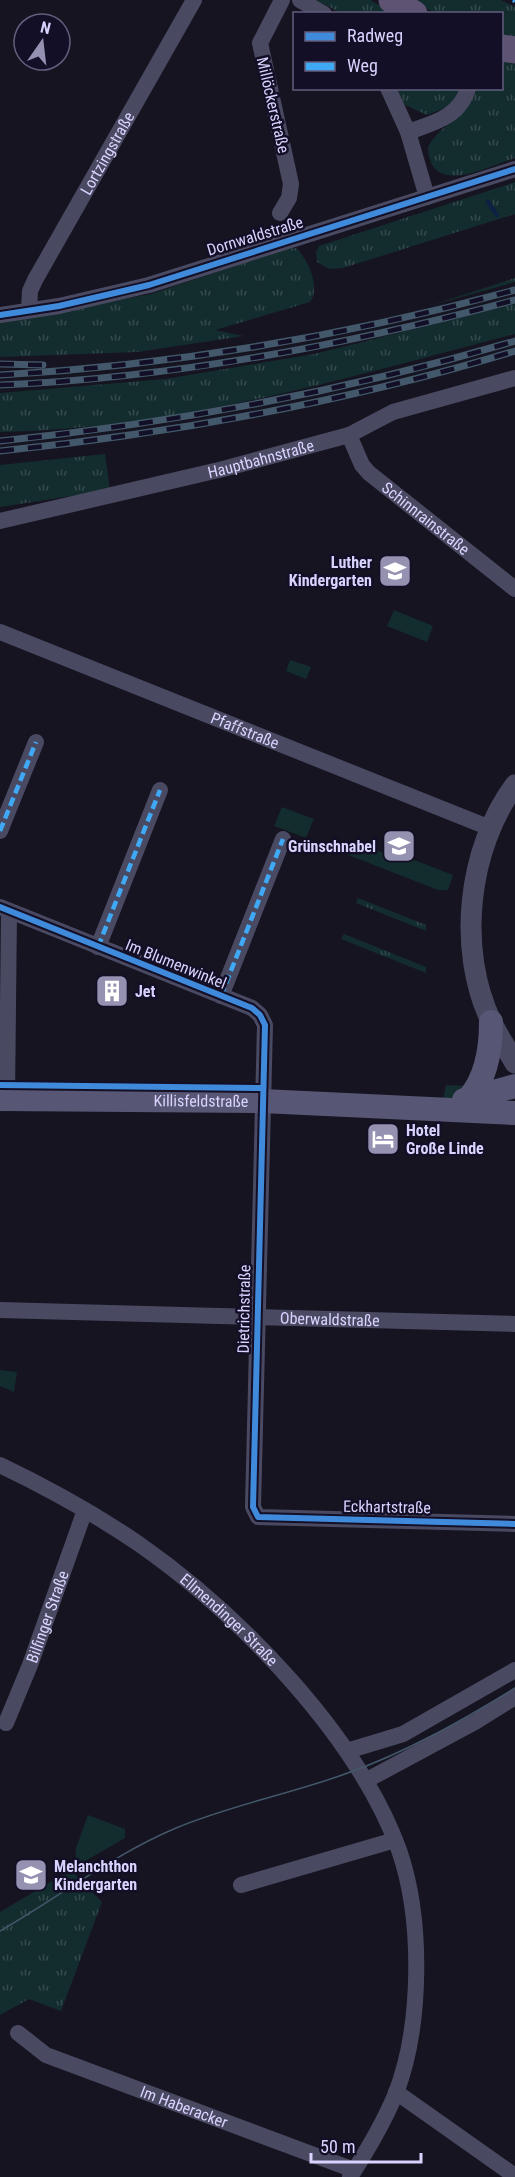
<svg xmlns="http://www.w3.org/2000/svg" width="515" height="2177" viewBox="0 0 515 2177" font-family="'Roboto Condensed',sans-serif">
  <defs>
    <pattern id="grass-tufts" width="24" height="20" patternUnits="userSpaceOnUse" patternTransform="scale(1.5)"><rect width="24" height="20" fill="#132c2d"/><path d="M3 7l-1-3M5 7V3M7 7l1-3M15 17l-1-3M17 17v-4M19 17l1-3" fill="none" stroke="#354a4c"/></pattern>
  </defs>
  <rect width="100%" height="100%" fill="#161421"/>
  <g fill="url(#grass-tufts)">
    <path d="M316,0H370L393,13H341Z"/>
    <path d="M410,0H501L515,7V40L502,37V14L435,13Z"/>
    <path d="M502,59L515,60V158C487,167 430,198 428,147C441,123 468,117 476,89L502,88Z"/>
    <path d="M398,89H460L450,106L427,115L403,104Z"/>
    <path d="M515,182V214L343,268L329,269L317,262L316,252L319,246Z"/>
    <path d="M296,248C308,259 321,288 310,302L215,330L244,336L137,352L0,357V322L151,294L286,249Z"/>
    <path d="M515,278V282L429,306Z"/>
    <path d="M515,304V334C347,378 175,429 0,432V393L165,379L314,354Z"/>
    <path d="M105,454L110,490L0,507V465Z"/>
    <path d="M358,898L426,925V931L356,903Z"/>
    <path d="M344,934L426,967V973L341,939Z"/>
    <path d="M446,1085L467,1086L456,1097L443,1099Z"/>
    <path d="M71,1870L102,1902L61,2011L29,1999L0,2015V1912Z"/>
  </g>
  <g fill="#132c2d">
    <path d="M394,610L433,626L427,642L387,626Z"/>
    <path d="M290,660L311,667L306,679L286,671Z"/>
    <path d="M282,807L314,819L306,838L274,826Z"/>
    <path d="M355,843L396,857L404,856L453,875L448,890H438L328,847Z"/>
    <path d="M0,1370L17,1372L14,1392L0,1386Z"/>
    <path d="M88,1815L125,1829V1838L75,1867L76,1848Z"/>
  </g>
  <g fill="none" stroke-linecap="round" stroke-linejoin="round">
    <path stroke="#0d2144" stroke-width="4.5" d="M488,202L497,215"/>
    <g stroke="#4a4962" stroke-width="16">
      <path d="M300,0L324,14"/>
      <path d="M388,88L408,132L427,197"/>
      <path d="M408,132C433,123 460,117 468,88"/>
      <path d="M280,213L289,198L291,184L260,43L282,0"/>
      <path id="s1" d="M29,310L30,291L35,280L194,0"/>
      <path d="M0,315L59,306L149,285L515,169"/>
      <path id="s2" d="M349,435L362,465L369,473L515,589"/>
      <path id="s3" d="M0,521L223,469L349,435L393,412L515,378"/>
      <path id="s4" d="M0,632L490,828"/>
      <path d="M0,831L36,742"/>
      <path d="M0,907L252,1008L260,1015L265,1025L253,1507L258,1517L515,1524"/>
      <path d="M98,947L160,790"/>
      <path d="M221,996L283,839"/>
      <path d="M7,1099L9,911"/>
      <path id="s5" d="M0,1310L515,1324"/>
      <path id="s6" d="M0,1465C48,1488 95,1514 139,1544C239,1614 357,1735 399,1850C423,1919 422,2025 396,2093C384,2122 367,2151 350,2177"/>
      <path id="s7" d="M6,1723L30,1665L85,1510"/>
      <path d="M347,1751L403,1734L515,1670"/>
      <path d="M367,1780L475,1722L515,1697"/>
      <path d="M241,1885L395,1840"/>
      <path id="s8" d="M18,2033L46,2055L354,2170"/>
      <path d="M396,2092L515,2176"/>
    </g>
    <path stroke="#4a4962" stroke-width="21" d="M515,785C468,848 456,950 492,1023C498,1036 507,1049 515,1063"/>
    <g stroke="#575674" stroke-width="24">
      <path d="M469,1098C487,1077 491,1049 491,1022"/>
      <path id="s9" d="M0,1099L262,1101L515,1113"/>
      <path d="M464,1100L515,1086"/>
    </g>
    <g stroke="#5e5373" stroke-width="27">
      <path d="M392,0L414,14"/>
      <path d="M502,48L515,50"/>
    </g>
    <path stroke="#43596b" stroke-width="1.5" d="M0,1931C59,1897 114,1854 176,1828C231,1805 290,1794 345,1774C405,1753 461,1721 515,1688"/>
    <defs>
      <g id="rail">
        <path d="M0,364L43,365"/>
        <path d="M0,375C175,365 346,336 515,290"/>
        <path d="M0,385C175,378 347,345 515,300"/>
        <path d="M0,441C175,423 347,391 515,341"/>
        <path d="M0,451C175,433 347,402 515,351"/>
      </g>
    </defs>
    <use href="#rail" stroke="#43596b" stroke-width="7"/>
    <use href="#rail" stroke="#130f26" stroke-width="4.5" stroke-dasharray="14" stroke-linecap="butt"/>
    <g stroke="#3fa9f5" stroke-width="4.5" stroke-dasharray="9 4.5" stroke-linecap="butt">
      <path d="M513,0L515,1"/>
      <path d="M0,831L36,742"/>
      <path d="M98,947L160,790"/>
      <path d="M221,996L283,839"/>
    </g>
    <defs>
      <g id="cycleway">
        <path d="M0,315L59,306L149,285L515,169"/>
        <path d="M0,907L252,1008L260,1015L265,1025L253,1507L258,1517L515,1524"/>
        <path d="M0,1085L263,1088"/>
      </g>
    </defs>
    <use href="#cycleway" stroke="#130f26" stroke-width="10"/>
    <use href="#cycleway" stroke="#408adc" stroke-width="6"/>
  </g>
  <defs>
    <symbol id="school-square" viewBox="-11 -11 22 22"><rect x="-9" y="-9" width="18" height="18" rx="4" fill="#9591b1" stroke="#130f26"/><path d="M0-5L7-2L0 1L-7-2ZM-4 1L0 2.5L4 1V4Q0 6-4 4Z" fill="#fff"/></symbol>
    <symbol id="building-square" viewBox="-11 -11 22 22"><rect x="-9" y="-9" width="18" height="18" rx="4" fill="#9591b1" stroke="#130f26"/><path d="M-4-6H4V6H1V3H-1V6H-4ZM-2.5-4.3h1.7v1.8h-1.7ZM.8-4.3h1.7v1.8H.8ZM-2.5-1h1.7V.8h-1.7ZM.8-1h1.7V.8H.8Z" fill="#fff"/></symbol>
    <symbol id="hotel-square" viewBox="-11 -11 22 22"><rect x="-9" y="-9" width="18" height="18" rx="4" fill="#9591b1" stroke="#130f26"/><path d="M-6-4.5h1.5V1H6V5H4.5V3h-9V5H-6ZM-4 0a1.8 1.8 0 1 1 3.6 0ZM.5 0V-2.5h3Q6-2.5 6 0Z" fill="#fff"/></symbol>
  </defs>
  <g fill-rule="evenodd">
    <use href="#school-square" x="376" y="552" width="38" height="38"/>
    <use href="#school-square" x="380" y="827" width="38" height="38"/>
    <use href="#building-square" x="93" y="972" width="38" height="38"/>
    <use href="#hotel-square" x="364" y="1120" width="38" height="38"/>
    <use href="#school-square" x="12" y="1856" width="38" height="38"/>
  </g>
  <g text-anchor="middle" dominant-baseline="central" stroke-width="5" stroke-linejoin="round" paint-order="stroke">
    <g font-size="16" fill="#d9d4ff" stroke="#130f26">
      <text transform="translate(273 105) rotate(77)">Millöckerstraße</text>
      <text stroke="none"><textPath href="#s1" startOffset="177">Lortzingstraße</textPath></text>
      <text transform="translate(255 236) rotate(-17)">Dornwaldstraße</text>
      <text stroke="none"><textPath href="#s3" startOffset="268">Hauptbahnstraße</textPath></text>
      <text stroke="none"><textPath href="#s2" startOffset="116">Schinnrainstraße</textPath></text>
      <text stroke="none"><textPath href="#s4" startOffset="264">Pfaffstraße</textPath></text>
      <text transform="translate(176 964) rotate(22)">Im Blumenwinkel</text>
      <text stroke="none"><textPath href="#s9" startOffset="201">Killisfeldstraße</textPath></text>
      <text transform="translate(244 1309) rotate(-89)">Dietrichstraße</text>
      <text stroke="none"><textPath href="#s5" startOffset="330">Oberwaldstraße</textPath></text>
      <text transform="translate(387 1507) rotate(1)">Eckhartstraße</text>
      <text stroke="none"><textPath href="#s7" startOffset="114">Bilfinger Straße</textPath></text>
      <text stroke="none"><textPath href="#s6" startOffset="278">Ellmendinger Straße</textPath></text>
      <text stroke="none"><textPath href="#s8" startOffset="183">Im Haberacker</textPath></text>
    </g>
    <g font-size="16" font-weight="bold" fill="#d9d4ff" stroke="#130f26" text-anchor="start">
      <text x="372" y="562" text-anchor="end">Luther<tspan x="372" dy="18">Kindergarten</tspan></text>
      <text x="376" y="846" text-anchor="end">Grünschnabel</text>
      <text x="135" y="991">Jet</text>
      <text x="406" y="1130">Hotel<tspan x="406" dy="18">Große Linde</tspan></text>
      <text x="54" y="1866">Melanchthon<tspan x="54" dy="18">Kindergarten</tspan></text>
    </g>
  </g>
  <rect x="293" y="12" width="210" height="78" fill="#130f26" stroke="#625e7d" stroke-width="1.5"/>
  <rect x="305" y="32" width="30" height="9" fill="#408adc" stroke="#625e7d" stroke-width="1.5"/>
  <text x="347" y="42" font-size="18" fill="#d9d4ff">Radweg</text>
  <rect x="305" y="62" width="30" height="9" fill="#3fa9f5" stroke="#625e7d" stroke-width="1.5"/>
  <text x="347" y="72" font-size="18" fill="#d9d4ff">Weg</text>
  <g transform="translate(42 42) rotate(14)"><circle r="28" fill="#130f26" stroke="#625e7d" stroke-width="1.5"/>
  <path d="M0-4.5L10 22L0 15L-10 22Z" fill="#9591b1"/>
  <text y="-9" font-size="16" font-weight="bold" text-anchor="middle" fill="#d9d4ff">N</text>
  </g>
  <path d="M311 2153v9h110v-9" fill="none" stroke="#d9d4ff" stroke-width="3"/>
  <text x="320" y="2153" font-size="18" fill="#d9d4ff" stroke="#130f26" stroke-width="4.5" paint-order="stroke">50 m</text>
</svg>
